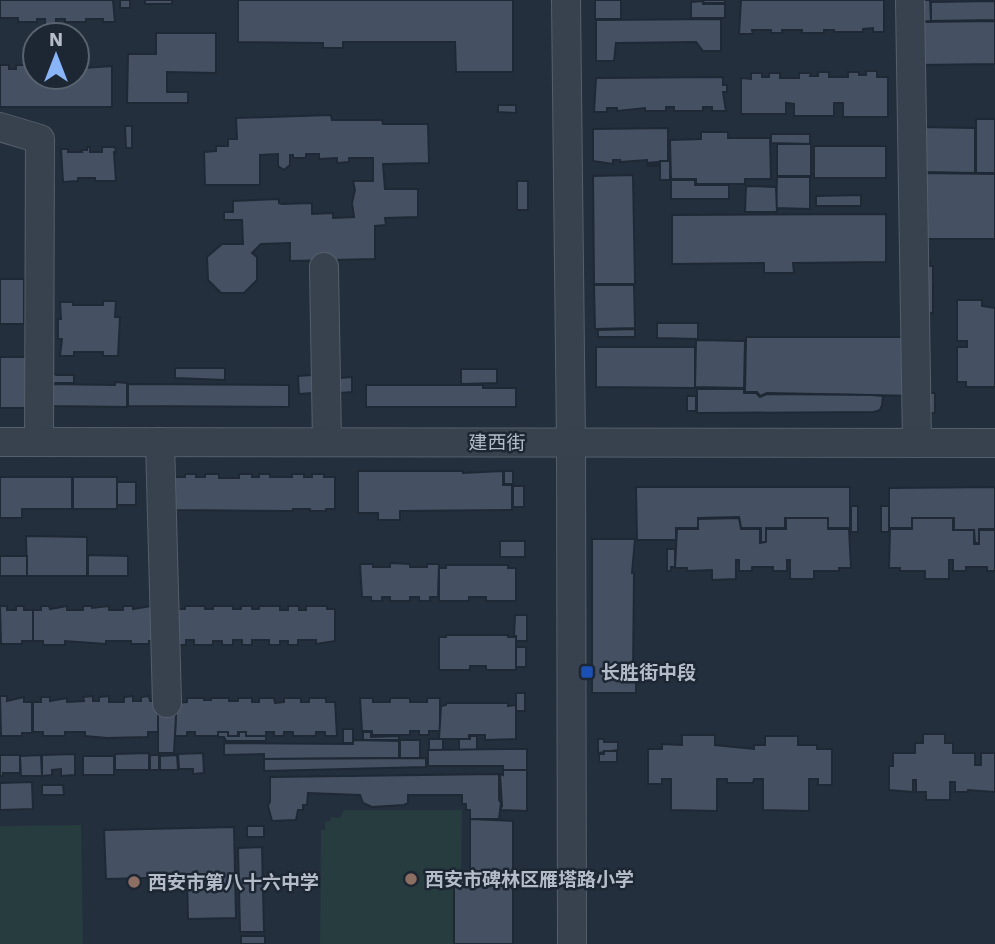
<svg xmlns="http://www.w3.org/2000/svg" width="995" height="944" viewBox="0 0 995 944" font-family="'Work Sans','Noto Sans SC',sans-serif">
  <rect width="100%" height="100%" fill="#242f3e"/>
  <g fill="#263c3f">
    <path d="M344,810H462L460,944H320L321,830H325V822L331,821V817L340,818Z"/>
    <path d="M81,825L83,944H0V826Z"/>
  </g>
  <g fill="#455162" stroke="#1f2835" stroke-width="2">
    <path d="M0,0H113L115,22H103V19H86V22H65V19H56V25H45V19H37V22H18V18H0Z"/>
    <rect x="120" y="0" width="10" height="8"/>
    <rect x="145" y="0" width="27" height="4"/>
    <path d="M238,0H513V72H456L455,42H343V48H323V43L238,42Z"/>
    <rect x="595" y="0" width="26" height="19"/>
    <path d="M703,0H725V3H704Z"/>
    <path d="M741,0H884V32H873V28L863,29V32H834V30H824V33H802V30H782V33H771V30H752L753,34H739Z"/>
    <path d="M921,0H930L931,21L919,22Z"/>
    <path d="M703,1V4H725V18H691V2Z"/>
    <path d="M995,1V20L931,21V2Z"/>
    <path d="M721,19V51H703L696,42L616,43L614,61H596V20Z"/>
    <path d="M995,21V64L920,65V22Z"/>
    <path d="M156,33H216V73L167,72V92H188V103H127L128,54H156Z"/>
    <path d="M0,65H9V69H16V65H35V77H77V66H85V68L112,66V107H0Z"/>
    <path d="M866,71H877V77H888V117H843V103H834V116H794V104L786,103V114H741V78L751,79V73H762V77H769V73H780V78H799V73H811L810,76H818V72H829V77H848V72H859V75H866Z"/>
    <path d="M723,77V85H727V92H723L726,111H712V107H703V111H674V107H666V111H645V108L617,111V108H607V112H594L596,78Z"/>
    <path d="M498,105H516V113L498,112Z"/>
    <path d="M331,115L332,120H382L383,124H428L429,163L383,164L385,189H418V217L385,218L386,225L375,226V259L290,261V243L261,244L252,253L257,257V280L244,293H221L208,280L207,257L222,244H243L242,220H224V212H233V201L279,199V203L282,204L312,203V214L333,213V218L354,217L352,203L355,190L353,181H373V158H349V162L337,163V158L319,159V154H306V158H293V155H290V165L284,170L278,166V154L260,155V185H205L204,152L216,151V146H228V139H237L236,118Z"/>
    <rect x="976" y="119" width="19" height="54"/>
    <path d="M125,126H132V148H126Z"/>
    <path d="M920,127L975,128V173L920,172Z"/>
    <path d="M668,128V161L647,163V160L620,162V160H613V164L593,161V129Z"/>
    <path d="M701,132H728V138H770L771,179H745V184H696V179H671L670,140L701,139Z"/>
    <path d="M771,134H810V144L771,143Z"/>
    <rect x="777" y="144" width="34" height="32"/>
    <rect x="814" y="146" width="72" height="32"/>
    <path d="M87,147H90V152H102V147H115L116,152H114L116,181H95V178H78V181L63,182L61,149H68V152H82L81,150H87Z"/>
    <path d="M660,161H670V180H660V166H647V164H660Z"/>
    <path d="M920,173L995,174V239H920Z"/>
    <path d="M633,175L635,284H594L593,176Z"/>
    <path d="M777,177H810V209L776,208Z"/>
    <path d="M671,180H695V185H729V199H671Z"/>
    <rect x="517" y="181" width="11" height="29"/>
    <path d="M746,186L776,187L777,212H745Z"/>
    <path d="M861,195V206H816V196Z"/>
    <path d="M886,214V262L793,263L794,273H764V263L672,264V215Z"/>
    <path d="M914,260H930V266H933V313L912,312Z"/>
    <rect x="0" y="279" width="24" height="45"/>
    <path d="M594,285H634L635,328L595,329Z"/>
    <path d="M957,300H982V306L995,308V387H966V382H957V347H967V341H957Z"/>
    <path d="M103,301H116L115,317H120L118,356H103V352H74V356H60L62,339H58V319H61L60,302H73V305H103Z"/>
    <path d="M657,323H698V339L657,338Z"/>
    <path d="M635,329V337H598V330Z"/>
    <path d="M746,337H928L919,396L767,393L760,396L757,392H745Z"/>
    <path d="M696,340L745,341L744,388L695,387Z"/>
    <path d="M596,347H695V388L596,387Z"/>
    <rect x="0" y="357" width="29" height="51"/>
    <path d="M175,368H225V380L175,378Z"/>
    <path d="M461,369H497V383L461,384Z"/>
    <path d="M54,373L56,375H74V383H51L52,375Z"/>
    <path d="M312,375L313,393L299,394L298,376Z"/>
    <path d="M352,377V392L340,393V378Z"/>
    <path d="M115,382L127,383V407L50,406V384L115,385Z"/>
    <path d="M128,384L289,385V407L128,406Z"/>
    <path d="M366,385H483V388H516V407H366Z"/>
    <path d="M697,389H744V393H756L760,397L767,394L871,395L883,396L882,405L880,410L874,412L697,413Z"/>
    <path d="M920,393H935V413H915Z"/>
    <rect x="687" y="396" width="9" height="15"/>
    <path d="M358,471H463V473L503,471V485H512V510L400,511V520H378V513H358Z"/>
    <rect x="504" y="471" width="9" height="13"/>
    <path d="M185,474H196V477H205V474H219V478H239V474H252V477H259V474H270V477H292V474H304V477H312V474H324V477H335V509H326V511H310V509H293V511L175,510V477H185Z"/>
    <path d="M0,477H72V509H22V518H0Z"/>
    <rect x="73" y="477" width="44" height="32"/>
    <rect x="117" y="482" width="19" height="23"/>
    <rect x="513" y="486" width="11" height="21"/>
    <path d="M636,487H850V536V528H828V518H785V528H766V542H761V528H741L739,517L698,518V528H676V540H637Z"/>
    <path d="M995,487V529H979V543H975L974,530H954V518H912V528H889V531V488Z"/>
    <rect x="851" y="506" width="7" height="26"/>
    <rect x="881" y="506" width="8" height="26"/>
    <path d="M739,518L741,529H760V543L766,542V529H786V518H828V529H849L851,568H839V571H814V579H790V560H787V571H773V567H752V571H739V560H736V579L712,580V570L687,571V568H675L677,529H698V519Z"/>
    <path d="M912,518H953V530H974V544H979V530H995V571H987V567H966V571H953V560H949V579H925V571H900V568H889L890,529H912Z"/>
    <path d="M26,536L87,537V576H27Z"/>
    <path d="M592,539H635L632,573H634L633,675H636V693H592Z"/>
    <rect x="500" y="541" width="25" height="16"/>
    <path d="M667,549H675V567H671V571H667Z"/>
    <path d="M88,555L128,556V576H88Z"/>
    <rect x="0" y="556" width="27" height="20"/>
    <path d="M390,563L410,564V567H427V564H439L438,597H430V601H419V597H410V601H390V597H382V601H371V597H362L360,564H373V567H390Z"/>
    <path d="M446,565H508V568H516V601H486V597H469V601H439V568H446Z"/>
    <path d="M0,606H7V610H16V606H24V610H33V641H22V644H1Z"/>
    <path d="M41,606H49L50,609L67,606V610H83V606H92V608L109,606V610H123V606H133V609L151,606L158,641H149V644H131V641H106V644L65,641V645H43V641H33V610H41Z"/>
    <path d="M185,606H205V609H213V606H233V609H241V606H252V609H259V606H280V610H288V606H299V610H306V606H327V609H335V641L316,644V640H298V645H288V641H280V645H269V640H252V645H242V640H233V645H222V641H213V645H194V640H186V645H176V609H185Z"/>
    <path d="M515,615H527V641H516V636H514Z"/>
    <path d="M446,635H508V637H516V670H486V666H470V670H439V637H446Z"/>
    <rect x="516" y="647" width="10" height="20"/>
    <rect x="516" y="693" width="9" height="18"/>
    <path d="M0,696H7V701L24,697V702H32V733H22V736H1Z"/>
    <path d="M93,696V701H99V697L109,696V702H124V697L133,696V701H141V697L149,696L150,701H158V732H148V737L107,738L85,736V732H65V736H43V732H33V702H41V697H50V701L67,698V702L84,701L83,697Z"/>
    <path d="M187,698H204V700H211V698H229V701H238V698H252V702H259V698H274L275,703L284,702V698H301V702H309V698H326V702H335L337,736H325V732H316V736H293V732H284V736H274V732H266V736H246V732H238V736H228V732H218V736H195V732H187V736H175L176,703L187,702Z"/>
    <path d="M360,698H373V702H390V698H410V702H427V698H440V731H429V735H419V731H410V735H372V731H362Z"/>
    <path d="M446,703H508V706L516,705V739L485,740V735H469V739H439L441,706L446,705Z"/>
    <path d="M158,715H176L174,753H158Z"/>
    <rect x="343" y="729" width="10" height="14"/>
    <path d="M218,732H228V736H239V732H246V736H266V741H226L224,737H218Z"/>
    <path d="M363,732H371V737L399,736V740H363Z"/>
    <path d="M923,734H945V743H953V753H975V765H981V753H995V792L968,790V792H955V782H950V800H926V792H916V780H913V792L889,790V766H893V753H915V743H923Z"/>
    <path d="M682,735H715V745L754,749V745H765V736H798V745H817V749H832V785H818V779H809V811L763,810V779H754L753,783H727V779H717V811L671,810V779H662V784H648V749H662V744L682,745Z"/>
    <path d="M470,736H477V750H459V739H470Z"/>
    <rect x="429" y="739" width="14" height="11"/>
    <path d="M598,739H604V742H618V750L598,753Z"/>
    <path d="M353,740L399,741V758L264,759V754L224,755V743L353,744Z"/>
    <rect x="400" y="740" width="20" height="18"/>
    <path d="M507,749H527V770H503V766H428V750Z"/>
    <path d="M604,751H617V762H599V754H604Z"/>
    <path d="M149,753V770H115V754Z"/>
    <path d="M203,753L204,773L193,774V769H179L178,754Z"/>
    <path d="M75,754V775L61,776V769L52,770V775L42,776V755Z"/>
    <path d="M0,755H20V773H3V776H0Z"/>
    <path d="M41,755L42,776H21L20,756Z"/>
    <rect x="150" y="755" width="9" height="15"/>
    <path d="M177,755L178,770H160V756Z"/>
    <rect x="83" y="756" width="31" height="19"/>
    <path d="M426,758V767L264,771V759Z"/>
    <path d="M503,770H527V811L500,810L502,806L500,774L503,775Z"/>
    <path d="M499,774V800L501,803L499,819H470V810H466V804H462V795H408V803L404,805L372,807L363,803L360,795L308,793L307,805H303V810H298L296,820L272,821L268,806L270,801V777Z"/>
    <path d="M32,782L33,809L0,810V783Z"/>
    <path d="M42,785H63L64,795H42Z"/>
    <path d="M470,819L513,821V944H454V872H470Z"/>
    <rect x="247" y="826" width="17" height="11"/>
    <path d="M234,827L236,918L188,919L187,877L106,879L104,830Z"/>
    <path d="M262,847L264,932H240L238,848Z"/>
    <rect x="241" y="936" width="24" height="8"/>
  </g>
  <g fill="none" stroke-linecap="round" stroke-linejoin="round">
    <defs>
      <g id="minor">
        <path d="M566,0L571,443L572,944"/>
        <path d="M910,0L917,443"/>
        <path d="M0,127L40,139L39,442"/>
        <path d="M324,267L327,442"/>
        <path d="M0,442L995,443"/>
        <path d="M160,442L167,703"/>
      </g>
    </defs>
    <use href="#minor" stroke="#565f6c" stroke-width="30"/>
    <use href="#minor" stroke="#38414e" stroke-width="28"/>
  </g>
  <rect fill="#1a4fb4" stroke="#1d2633" stroke-width="2.5" x="580" y="665" width="14" height="14" rx="3.5"/>
  <g fill="#8d6e63" stroke="#1d2633" stroke-width="2.5">
    <circle cx="411" cy="879" r="7"/>
    <circle cx="134" cy="882" r="7"/>
  </g>
  <g text-anchor="middle" dominant-baseline="central" stroke-width="5" stroke-linejoin="round" paint-order="stroke">
    <g font-size="19" fill="#b4bcc9" stroke="#1d2633">
      <text x="497" y="442">建西街</text>
    </g>
    <g font-size="19" font-weight="bold" fill="#b4bcc9" stroke="#1d2633" text-anchor="start">
      <text x="601" y="672">长胜街中段</text>
      <text x="425" y="879">西安市碑林区雁塔路小学</text>
      <text x="148" y="882">西安市第八十六中学</text>
    </g>
  </g>
  <g transform="translate(56 56)"><circle r="33" fill="#1d2633" stroke="#59626f" stroke-width="2"/>
  <path d="M0-5L12 26L0 18L-12 26Z" fill="#8ab4f8"/>
  <text y="-10" font-size="19" font-weight="bold" text-anchor="middle" fill="#b4bcc9">N</text>
  </g>
</svg>
